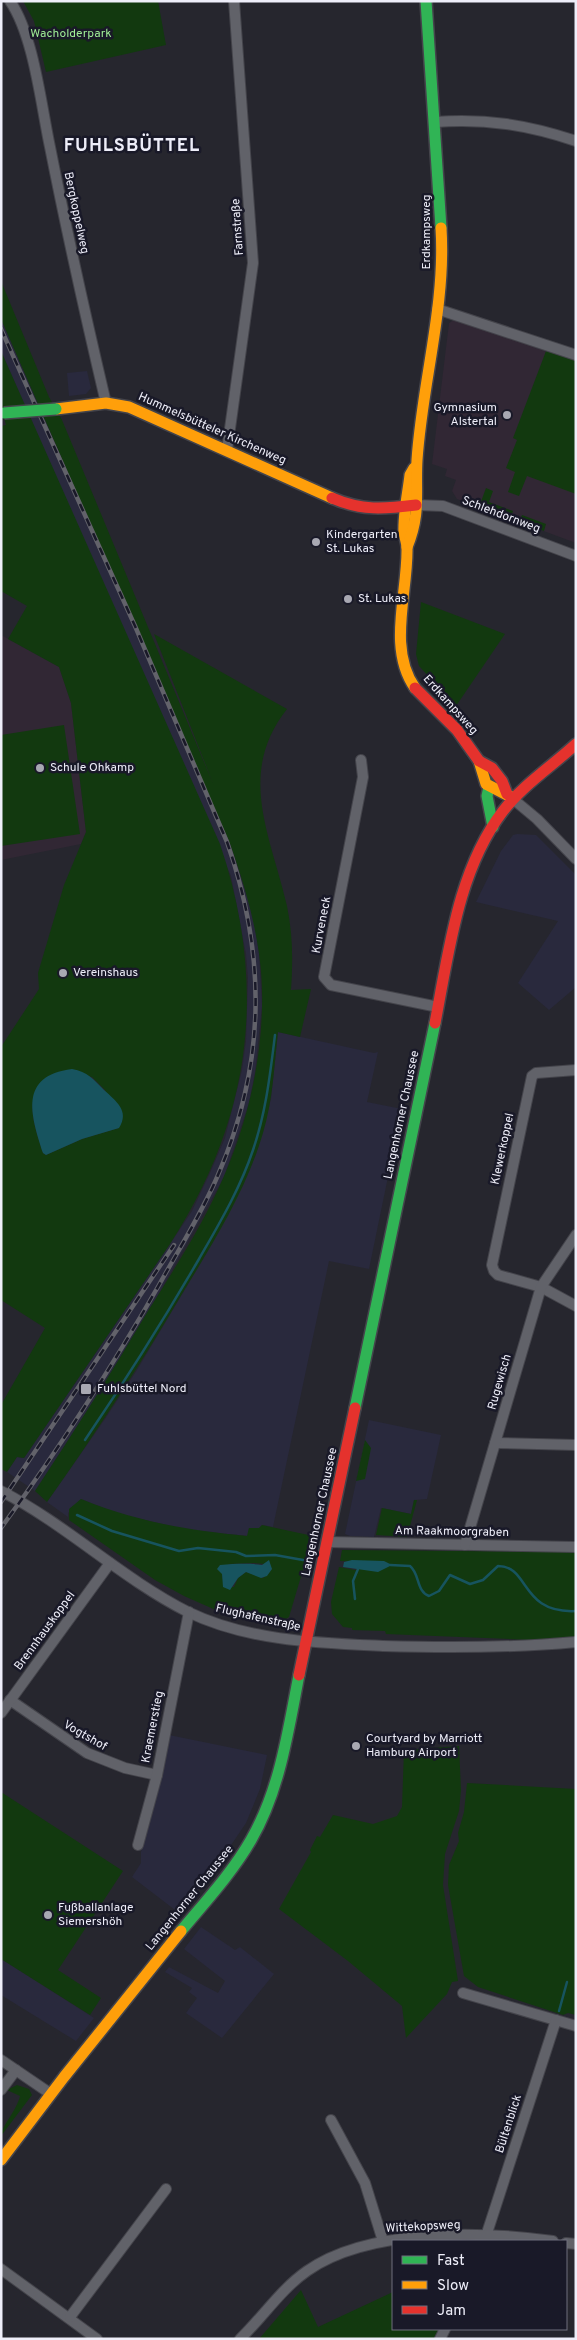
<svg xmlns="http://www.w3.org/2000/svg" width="577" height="2340" viewBox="0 0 577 2340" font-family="Overpass,sans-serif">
  <rect width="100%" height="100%" fill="#26262e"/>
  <g fill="#29293d">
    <path d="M1,319L229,841L253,913L259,953L262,1006L255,1072L249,1103L224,1177L158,1295L99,1393L35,1491L7,1472L17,1457L24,1458L170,1244L192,1211L210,1173L225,1138L242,1070L246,1041L248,978L246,954L231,876L1,351Z"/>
    <path d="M87,371L91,388L86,394L69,396L67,373Z"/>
    <path d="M517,834L536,835L576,875V987L549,1010L518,983L558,921L476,902L501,851L513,835Z"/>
    <path d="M278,1032L374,1053L378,1052L367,1102L402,1109L369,1269L329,1261L273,1527L262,1525L259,1528H249L248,1536L188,1530L115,1513L81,1499L68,1513V1517L47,1502L105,1419L137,1370L203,1259L242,1187L256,1154L271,1099Z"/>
    <path d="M369,1420L441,1435L427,1499L414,1500L411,1514L381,1508L374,1537L350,1536L345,1534Z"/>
    <path d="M169,1735L267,1755L260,1789L246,1823L225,1854L179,1913L132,1877L141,1863V1852L158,1792Z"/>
    <path d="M201,1927L235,1950L240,1947L274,1974L222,2038L186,2013L197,1998L189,1992L192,1988L165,1972L169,1967L218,1993L225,1981L184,1949Z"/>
    <path d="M3,1960L94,2018L76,2041L1,1995V1964Z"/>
  </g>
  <g fill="#312734">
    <path d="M454,320L546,351L545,355L576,367V543L457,499L452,491L456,480L445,476L447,469L432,464L449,323Z"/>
    <path d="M1,635L59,667L71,703L86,832L81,844L1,860Z"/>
  </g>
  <g fill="#12390f" fill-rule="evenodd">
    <path d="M23,1H158L166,45L46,72L34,21Z"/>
    <path d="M1,281L49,397L62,420L214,786L154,634L287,709C236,774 271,836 287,906C293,935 293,962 291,990L311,989L300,1037L278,1032C274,1066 273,1100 263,1133C247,1188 215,1240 185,1289C142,1362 96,1433 47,1502L35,1491C74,1432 112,1372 148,1311C175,1268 204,1223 224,1176C247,1123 261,1064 262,1007C264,950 248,894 229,841L1,319Z"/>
    <path d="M1,351L220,844C268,986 252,1118 170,1244L24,1458L17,1457L7,1472L1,1469V1405L45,1328L1,1300V1047L39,989L38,973L64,885L86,832L71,703L59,667L8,639L27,606L1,591V426L6,425L1,407ZM62,1071L92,1077L105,1090L119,1128L82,1139L46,1155L43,1153C32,1119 20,1088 62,1071Z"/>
    <path d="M546,351L576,361V494L527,476L519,496L508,492L515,472L506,468L517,440L513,438Z"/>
    <path d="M486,488L493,491L489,502L513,511L511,517L520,520L522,515L546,524L544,531L479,507Z"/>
    <path d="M421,602L505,634L456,706L419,666L416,654Z"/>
    <path d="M64,725L80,834L1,846V735Z"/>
    <path d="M365,1440L371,1448L365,1479L356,1481Z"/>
    <path d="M81,1499C138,1522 187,1530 247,1536L249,1528H259L262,1525L313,1536L289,1617L278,1624L218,1611L184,1596L155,1580L69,1520V1509ZM254,1563L265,1564L272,1569L263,1578L246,1572L238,1578L234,1587H224L222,1574L229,1564Z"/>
    <path d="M414,1500H417L407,1537L376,1535L382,1508L411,1514Z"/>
    <path d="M342,1550L576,1552V1637L532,1640L386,1634L385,1631L352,1630V1628L343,1627L332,1614L331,1602L339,1567L355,1570L389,1563L340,1561Z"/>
    <path d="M459,1746L461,1790L459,1811L445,1854L443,1885L458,1981L452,1982L447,1994L406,2038L402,2006L348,1961L279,1909L311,1852L310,1850L317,1836L320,1837L333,1815L373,1824L397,1816L402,1807L404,1750Z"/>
    <path d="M467,1783L576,1789V2015L568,2013L563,2015L478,1987L464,1976L448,1885L449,1865L459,1841L458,1833L464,1812Z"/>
    <path d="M1,1792L123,1871L58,1970L101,1998L90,2015L1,1959Z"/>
    <path d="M17,2085L29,2089L32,2095L1,2136C1,2127 17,2110 20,2096L7,2090Z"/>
    <path d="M301,2290L318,2327L393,2292V2329H441L436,2339H259Z"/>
  </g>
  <g fill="#17545f">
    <path d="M72,1069C88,1072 93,1079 104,1090C116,1101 130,1111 119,1128L82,1139L46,1155L43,1153C31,1115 18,1076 72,1069Z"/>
    <path d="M269,1560L272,1569L267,1576L261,1578L246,1572L238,1578L230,1590L223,1587L222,1574L217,1569L220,1565C234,1564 249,1563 262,1565Z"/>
    <path d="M352,1560L384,1561L392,1565L378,1572L343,1567L344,1562Z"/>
  </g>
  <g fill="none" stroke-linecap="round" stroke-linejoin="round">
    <g stroke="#17545f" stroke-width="2.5">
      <path d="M85,1440C125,1381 163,1321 199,1259C219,1224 240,1189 253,1150C266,1112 270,1075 275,1035"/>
      <path d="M77,1515L112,1531L179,1551L198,1548L236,1552L246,1556L275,1555L303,1560"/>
      <path d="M390,1565L410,1566C420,1574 416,1591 429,1596L439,1591L450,1575L470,1584L483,1580L498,1566C530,1566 520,1614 576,1611"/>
      <path d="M355,1599L353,1581L358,1569"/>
      <path d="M559,2011L567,1982"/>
    </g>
    <defs>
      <g id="street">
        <path d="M10,1C34,36 41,105 50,147C67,233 86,318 106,403"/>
        <path d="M435,122C485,118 528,125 576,141"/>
        <path d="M437,309L576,355"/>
        <path d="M227,450L253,263L234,1"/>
        <path d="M416,505L443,506L576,556"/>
        <path d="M361,760L363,777L324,977L331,985L438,1007"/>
        <path d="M513,799L537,819L576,859"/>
        <path d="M576,1070L536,1073L532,1076L492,1265L494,1271L498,1275L541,1287L576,1306"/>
        <path d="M495,1443L576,1445"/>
        <path d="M1,1491C67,1525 121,1578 188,1612C248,1641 318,1643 383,1646C448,1648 512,1648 576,1642"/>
        <path d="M327,1542L576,1547"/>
        <path d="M465,1545L541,1287L576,1235"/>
        <path d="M10,1700L87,1753L125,1768L157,1775"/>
        <path d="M1,1713L110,1563"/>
        <path d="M138,1845L157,1775L189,1612"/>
        <path d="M463,1993L576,2026"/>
        <path d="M1,2060L51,2094"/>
        <path d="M1,2090L16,2070"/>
        <path d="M331,2120L365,2183L383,2241"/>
        <path d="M486,2236L556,2020"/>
        <path d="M566,2243L576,2244"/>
        <path d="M1,2269L97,2339"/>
        <path d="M70,2317L166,2189"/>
        <path d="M240,2339C263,2317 281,2289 307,2271C368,2228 482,2231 553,2241"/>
        <path d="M440,2339L445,2329"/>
      </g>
      <g id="fast">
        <path d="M426,1L441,228"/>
        <path d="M489,787L487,796L493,827"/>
        <path d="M355,1408L435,1023"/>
        <path d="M181,1931C205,1902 232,1873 251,1840C280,1790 288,1731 299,1675"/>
      </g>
      <g id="slow">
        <path d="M56,409L106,403L129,407L332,498"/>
        <path d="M414,468L410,475C408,493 403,514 404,533C405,538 407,543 407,548C408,593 387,648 415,688"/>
        <path d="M407,547C421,514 415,493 417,460C422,383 446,306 441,228"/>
        <path d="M479,761L486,784L511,797"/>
        <path d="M1,2160L64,2077L181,1931"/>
      </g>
      <g id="jam">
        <path d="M332,498C362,511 384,509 416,505"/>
        <path d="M415,688L457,730L479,761L492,768L502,781L507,794"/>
        <path d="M435,1023C449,951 458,870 503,811C523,785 552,766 576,744"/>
        <path d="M299,1675L355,1408"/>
      </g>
    </defs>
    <use href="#street" stroke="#44444b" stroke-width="12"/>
    <use href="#fast" stroke="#44444b" stroke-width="14"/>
    <use href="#slow" stroke="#44444b" stroke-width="14"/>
    <use href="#jam" stroke="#44444b" stroke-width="14"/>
    <use href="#street" stroke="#616269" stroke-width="10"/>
    <use href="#fast" stroke="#30b455" stroke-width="11"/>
    <use href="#slow" stroke="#ff9f0a" stroke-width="11"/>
    <use href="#jam" stroke="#e5322d" stroke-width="11"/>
    <defs>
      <g id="rail">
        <path d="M1,329L135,626L227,842C267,956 266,1064 218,1175C202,1213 179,1249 159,1285C111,1369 58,1450 1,1528"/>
        <path d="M1,1502L174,1245"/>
      </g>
    </defs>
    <use href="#rail" stroke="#62626a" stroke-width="4.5"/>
    <use href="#rail" stroke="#191928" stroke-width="2.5" stroke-dasharray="8" stroke-linecap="butt"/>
    <defs>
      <path id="fast-bridge" d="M4,413L56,409"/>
    </defs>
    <use href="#fast-bridge" stroke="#44444b" stroke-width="14" stroke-linecap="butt"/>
    <use href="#fast-bridge" stroke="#30b455" stroke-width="11"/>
  </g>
  <g fill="#a8a8b2" stroke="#191928" stroke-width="2">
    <circle cx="507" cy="415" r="5"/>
    <circle cx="316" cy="542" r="5"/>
    <circle cx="348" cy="599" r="5"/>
    <circle cx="40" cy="768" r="5"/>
    <circle cx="63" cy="973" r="5"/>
    <rect x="80" y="1383" width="12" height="12" rx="2.5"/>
    <circle cx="356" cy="1746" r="5"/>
    <circle cx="48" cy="1915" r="5"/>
  </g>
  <g text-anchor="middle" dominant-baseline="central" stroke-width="5" stroke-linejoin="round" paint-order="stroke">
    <g font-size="12" fill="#9fed95" stroke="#191928">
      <text x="71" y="34">Wacholderpark</text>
    </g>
    <g font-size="12" fill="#eeeef9" stroke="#191928">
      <text transform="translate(76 213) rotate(78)">Bergkoppelweg</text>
      <text transform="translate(238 227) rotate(-94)">Farnstraße</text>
      <text transform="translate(427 232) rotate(-90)">Erdkampsweg</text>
      <text transform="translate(212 429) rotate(24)">Hummelsbütteler Kirchenweg</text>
      <text transform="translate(501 515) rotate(21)">Schlehdornweg</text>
      <text transform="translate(450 705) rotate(48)">Erdkampsweg</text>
      <text transform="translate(322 925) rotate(-79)">Kurveneck</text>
      <text transform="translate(402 1115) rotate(-78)">Langenhorner Chaussee</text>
      <text transform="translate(503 1149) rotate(-78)">Klewerkoppel</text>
      <text transform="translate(500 1382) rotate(-74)">Rugewisch</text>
      <text transform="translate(320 1512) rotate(-78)">Langenhorner Chaussee</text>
      <text transform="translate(452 1532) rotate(1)">Am Raakmoorgraben</text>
      <text transform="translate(258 1618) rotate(13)">Flughafenstraße</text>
      <text transform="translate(45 1631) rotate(-54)">Brennhauskoppel</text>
      <text transform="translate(153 1727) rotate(-79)">Kraemerstieg</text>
      <text transform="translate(85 1736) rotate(30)">Vogtshof</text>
      <text transform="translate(190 1898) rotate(-51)">Langenhorner Chaussee</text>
      <text transform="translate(509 2124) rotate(-72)">Bültenblick</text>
      <text transform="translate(423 2227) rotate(-3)">Wittekopsweg</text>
    </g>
    <g font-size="12" fill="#eeeef9" stroke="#191928" text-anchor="start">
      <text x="497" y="408" text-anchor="end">Gymnasium<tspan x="497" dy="14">Alstertal</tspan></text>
      <text x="326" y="535">Kindergarten<tspan x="326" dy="14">St. Lukas</tspan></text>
      <text x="358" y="599">St. Lukas</text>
      <text x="50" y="768">Schule Ohkamp</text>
      <text x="73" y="973">Vereinshaus</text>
      <text x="97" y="1389">Fuhlsbüttel Nord</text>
      <text x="366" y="1739">Courtyard by Marriott<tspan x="366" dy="14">Hamburg Airport</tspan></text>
      <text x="58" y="1908">Fußballanlage<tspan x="58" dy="14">Siemershöh</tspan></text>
    </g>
    <g font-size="18" font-weight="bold" letter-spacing="1" fill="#eeeef9" stroke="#191928">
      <text x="132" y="146">FUHLSBÜTTEL</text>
    </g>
  </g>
  <rect width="577" height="2340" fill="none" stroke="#eeeef9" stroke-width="5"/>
  <rect x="392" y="2240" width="175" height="90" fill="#191928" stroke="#6e6e7c"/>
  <rect x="402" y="2256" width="25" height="8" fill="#30b455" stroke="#6e6e7c"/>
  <text x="437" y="2265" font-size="15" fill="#eeeef9">Fast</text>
  <rect x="402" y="2281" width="25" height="8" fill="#ff9f0a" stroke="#6e6e7c"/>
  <text x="437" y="2290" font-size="15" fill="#eeeef9">Slow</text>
  <rect x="402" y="2306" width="25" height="8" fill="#e5322d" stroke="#6e6e7c"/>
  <text x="437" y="2315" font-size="15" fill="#eeeef9">Jam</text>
</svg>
